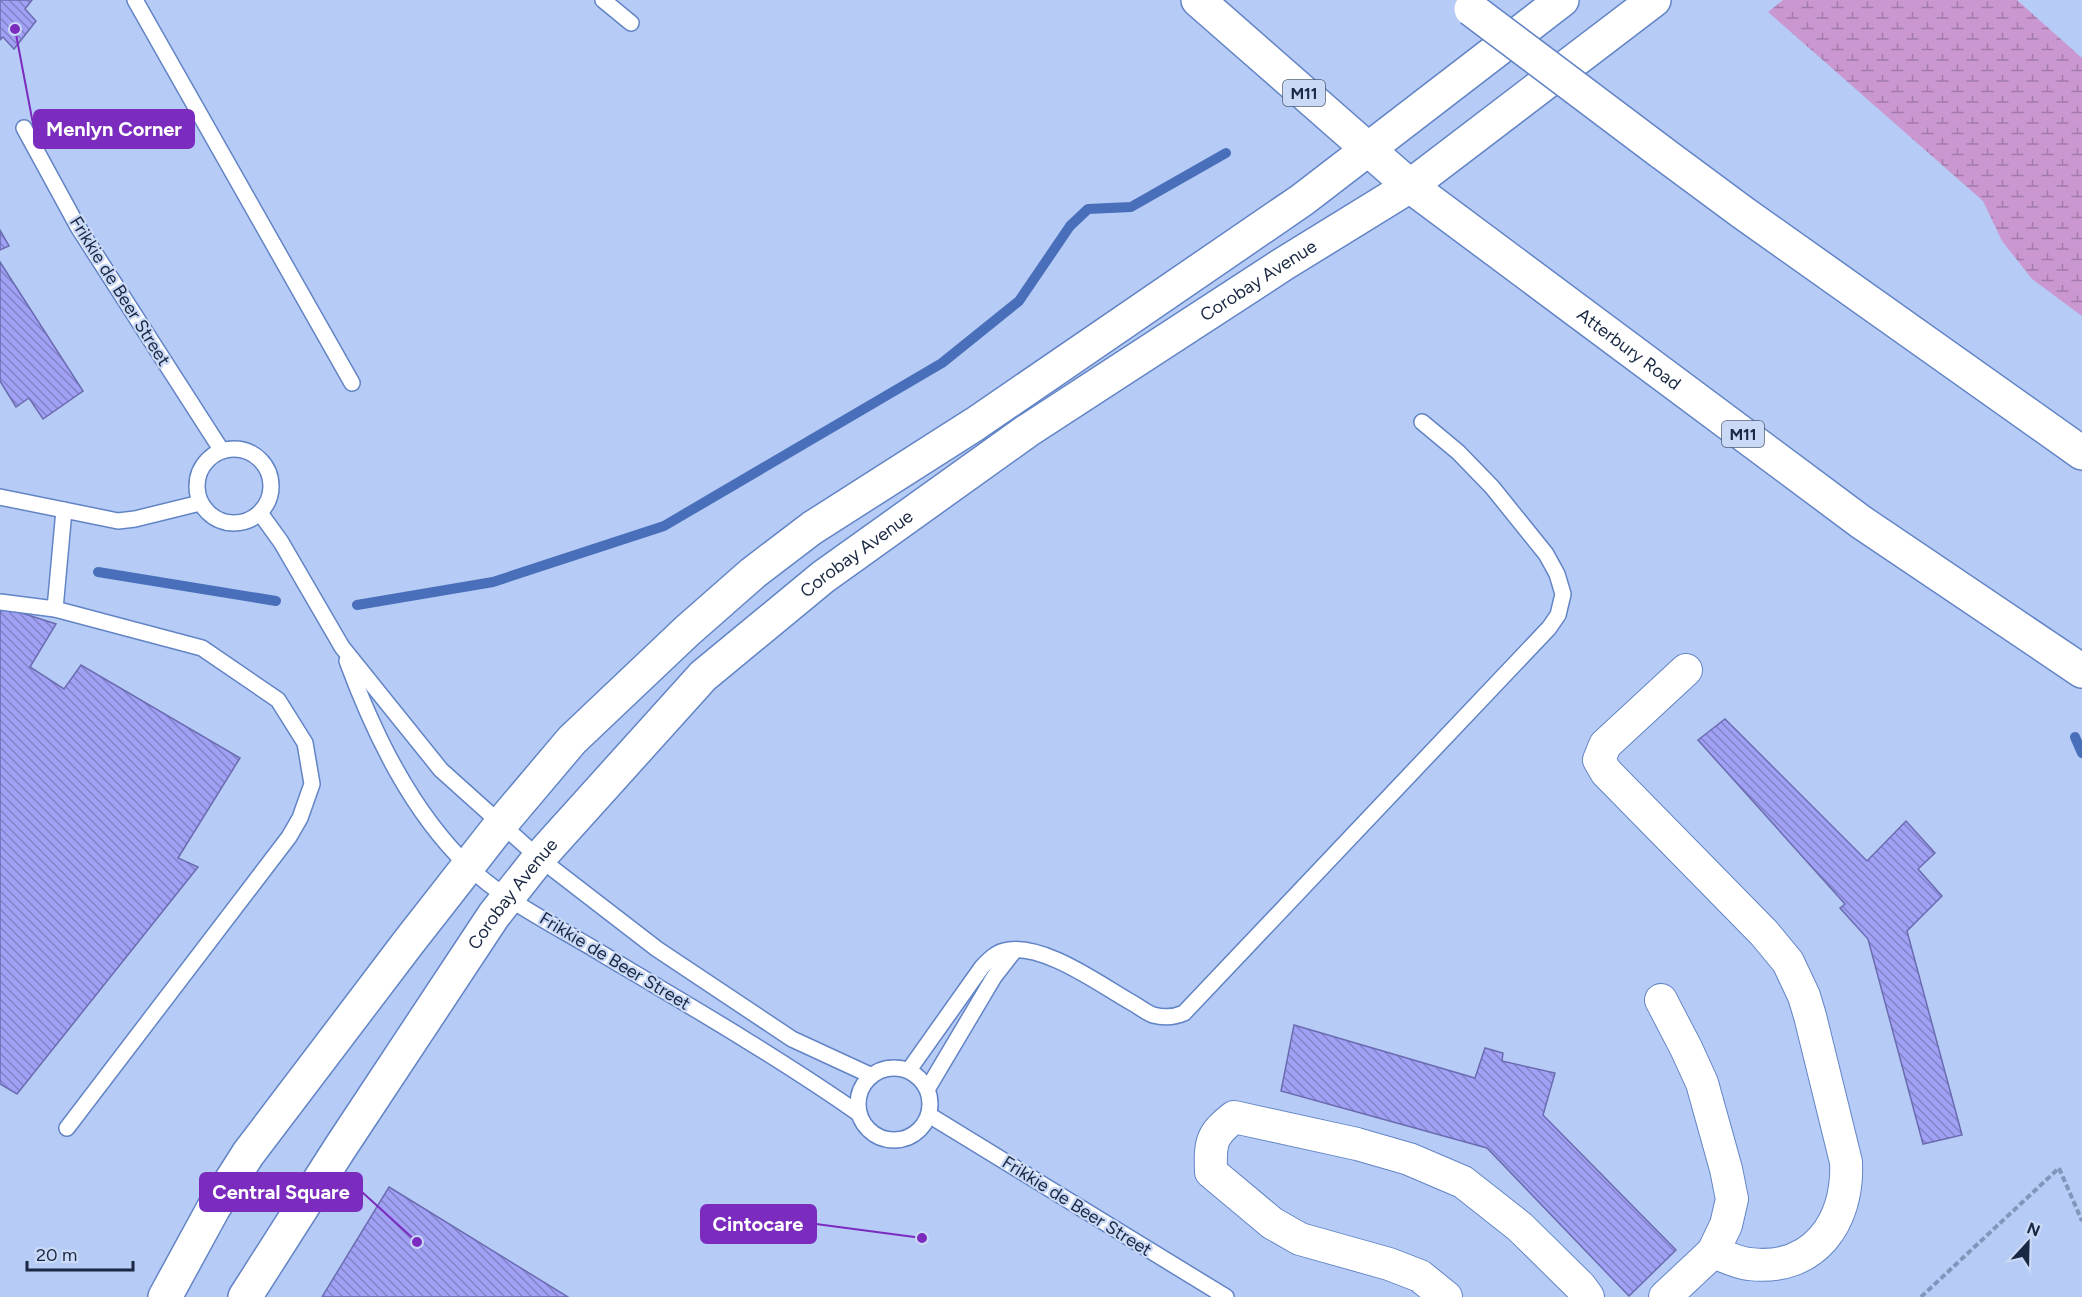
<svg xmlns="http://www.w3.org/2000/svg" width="2082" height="1297" viewBox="0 0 2082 1297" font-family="Figtree,sans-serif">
  <defs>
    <pattern id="wetland-marsh" width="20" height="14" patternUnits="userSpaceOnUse" patternTransform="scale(1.5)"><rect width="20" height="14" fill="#ca97d1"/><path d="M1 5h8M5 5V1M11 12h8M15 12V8" fill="none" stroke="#a37bab"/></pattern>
    <pattern id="building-back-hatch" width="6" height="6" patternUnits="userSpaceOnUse" patternTransform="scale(1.5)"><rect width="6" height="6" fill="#a0a0f5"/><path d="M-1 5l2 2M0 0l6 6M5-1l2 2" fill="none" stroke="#8282c8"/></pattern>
  </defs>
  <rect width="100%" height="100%" fill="#b6ccf6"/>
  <path fill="url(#wetland-marsh)" d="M1783,0H2017L2082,58V316L2032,279L2002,241L1983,201L1768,12Z"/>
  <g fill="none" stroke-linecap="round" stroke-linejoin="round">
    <g stroke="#4a6fba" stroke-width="10">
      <path d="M98,572L276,601"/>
      <path d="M357,605L493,582L664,526L942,363L1019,301L1070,226L1088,209L1131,207L1226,153"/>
      <path d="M2075,737L2082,753"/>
    </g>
  </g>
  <g fill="url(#building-back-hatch)" stroke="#6b6bb0" stroke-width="1.5">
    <path d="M0,0H32L25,9L36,21L14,49L3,37L0,40Z"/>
    <path d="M0,230L9,246L0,250Z"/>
    <path d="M0,262L83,391L43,419L29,398L16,407L0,381Z"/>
    <path d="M3,607L56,624L30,667L64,689L81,665L240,758L178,858L198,867L17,1094L0,1084V613Z"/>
    <path d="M1725,719L1867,861L1906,821L1935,853L1918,869L1942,896L1907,931L1962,1135L1923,1144L1868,939L1840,908L1845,904L1698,740Z"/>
    <path d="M1294,1025L1475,1078L1485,1048L1503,1053L1502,1061L1555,1073L1543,1115L1676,1250L1629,1296L1487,1148L1281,1091Z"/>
    <path d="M389,1187L568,1297H322Z"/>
  </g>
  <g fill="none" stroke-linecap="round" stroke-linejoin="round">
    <defs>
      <g id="service">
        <path d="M135,0L352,383"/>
        <path d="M603,0L631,23"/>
        <path d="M24,128L78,227L222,451"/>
        <circle cx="234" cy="486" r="37"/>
        <path d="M0,497L118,521L135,519L200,503"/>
        <path d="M260,513L281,542L342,647L441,770L539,858L657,949L792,1039L870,1075"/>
        <path d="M0,602L55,609L202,648L278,700L305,743L312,784L300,818L289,837L67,1128"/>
        <path d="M55,609L64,510"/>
        <path d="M347,661C374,734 411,811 468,866C502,900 562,929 604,955C690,1006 776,1056 858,1113"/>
        <circle cx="894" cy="1104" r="36"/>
        <path d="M909,1070L982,967C988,961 995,953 1004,951C1040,941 1098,983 1129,1001C1137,1005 1145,1012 1153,1015C1164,1018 1175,1017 1184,1013L1549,628L1558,615L1563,594L1557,574L1546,554L1492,487L1458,452L1422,422"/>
        <path d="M928,1088L994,977L1015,950"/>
        <path d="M929,1115L1226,1297"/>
      </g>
      <g id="minor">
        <path d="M1686,670L1605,745L1599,760L1606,772L1764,933L1788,962L1804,996L1810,1016L1846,1162C1849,1222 1814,1272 1749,1264C1737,1263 1724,1256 1713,1252"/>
        <path d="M1661,1000L1686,1048L1702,1083L1726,1169L1732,1199L1726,1225L1713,1252L1665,1297"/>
        <path d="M1446,1297L1420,1276L1389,1264L1300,1239L1272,1223L1211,1172C1210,1142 1211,1135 1234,1117L1357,1144L1409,1159L1463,1182L1520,1227L1580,1286L1588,1297"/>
      </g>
      <g id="tertiary">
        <path d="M165,1297L213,1209L248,1154L408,943L501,824L572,740L687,631L753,573L812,528L975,424L1302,200L1562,0"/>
        <path id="s1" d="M245,1297L340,1148L494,915L539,858L703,676L823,577L1027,431L1285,263L1410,186L1654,0"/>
      </g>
      <g id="primary">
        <path id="s2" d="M1198,0L1410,186L1861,522L2082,671"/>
        <path d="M1661,152L1742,212L2082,453"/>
      </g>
    </defs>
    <use href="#service" stroke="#6284c5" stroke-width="18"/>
    <use href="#minor" stroke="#6284c5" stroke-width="34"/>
    <use href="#tertiary" stroke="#6284c5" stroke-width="36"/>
    <use href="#primary" stroke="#6284c5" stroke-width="36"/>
    <path stroke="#8296bb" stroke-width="4" stroke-dasharray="6 3" stroke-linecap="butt" d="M1921,1297L2059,1168L2082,1221"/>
    <use href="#service" stroke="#fff" stroke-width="15"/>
    <use href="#minor" stroke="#fff" stroke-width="32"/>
    <use href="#tertiary" stroke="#fff" stroke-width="33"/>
    <use href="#primary" stroke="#fff" stroke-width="33"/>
    <defs>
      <path id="primary-bridge" d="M1471,9L1661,152"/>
    </defs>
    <use href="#primary-bridge" stroke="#6284c5" stroke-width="36" stroke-linecap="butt"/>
    <use href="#primary-bridge" stroke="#fff" stroke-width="33"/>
  </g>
  <g text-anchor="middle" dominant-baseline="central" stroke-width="4.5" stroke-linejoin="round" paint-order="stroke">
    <g fill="#cad9f5" stroke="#4f5d78" stroke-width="1.5">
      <rect x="1283" y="80" width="42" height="26" rx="4.5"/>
      <rect x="1722" y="421" width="42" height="26" rx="4.5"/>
    </g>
    <g font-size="16" font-weight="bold" fill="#1a2843">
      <text x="1304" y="93">M11</text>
      <text x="1743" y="434">M11</text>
    </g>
    <g font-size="18" fill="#1a2843" stroke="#cad9f5">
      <text stroke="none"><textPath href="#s1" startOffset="1456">Corobay Avenue</textPath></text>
      <text transform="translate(120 291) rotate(58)">Frikkie de Beer Street</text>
      <text stroke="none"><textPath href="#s2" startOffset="555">Atterbury Road</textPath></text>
      <text stroke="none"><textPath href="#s1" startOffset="970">Corobay Avenue</textPath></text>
      <text stroke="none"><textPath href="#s1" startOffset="484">Corobay Avenue</textPath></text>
      <text transform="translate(615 961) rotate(31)">Frikkie de Beer Street</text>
      <text transform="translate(1077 1206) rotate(32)">Frikkie de Beer Street</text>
    </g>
  </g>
  <path fill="none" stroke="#7b2cbf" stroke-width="2" d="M15 29L34 129M417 1242L362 1192M922 1238L816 1224"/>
  <g fill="#7b2cbf" stroke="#cad9f5" stroke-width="2">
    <circle cx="15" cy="29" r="6"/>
    <circle cx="417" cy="1242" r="6"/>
    <circle cx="922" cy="1238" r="6"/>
  </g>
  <g fill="#7b2cbf" stroke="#7b2cbf" stroke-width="2">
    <rect x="34" y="110" width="160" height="38" rx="6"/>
    <rect x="200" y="1173" width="162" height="38" rx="6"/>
    <rect x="701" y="1205" width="115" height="38" rx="6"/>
  </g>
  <g font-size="20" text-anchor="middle" font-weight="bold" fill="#fff">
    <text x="114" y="136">Menlyn Corner</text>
    <text x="281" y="1199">Central Square</text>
    <text x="758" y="1231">Cintocare</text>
  </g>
  <g transform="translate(2028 1243) rotate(22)" stroke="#cad9f5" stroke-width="4.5" paint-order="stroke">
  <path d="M0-4.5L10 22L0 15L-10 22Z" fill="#1a2843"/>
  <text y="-9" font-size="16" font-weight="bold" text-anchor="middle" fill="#1a2843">N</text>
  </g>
  <path d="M27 1261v9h106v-9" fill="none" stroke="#1a2843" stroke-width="3"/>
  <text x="36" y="1261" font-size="18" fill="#1a2843" stroke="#cad9f5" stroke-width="4.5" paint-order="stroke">20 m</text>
</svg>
